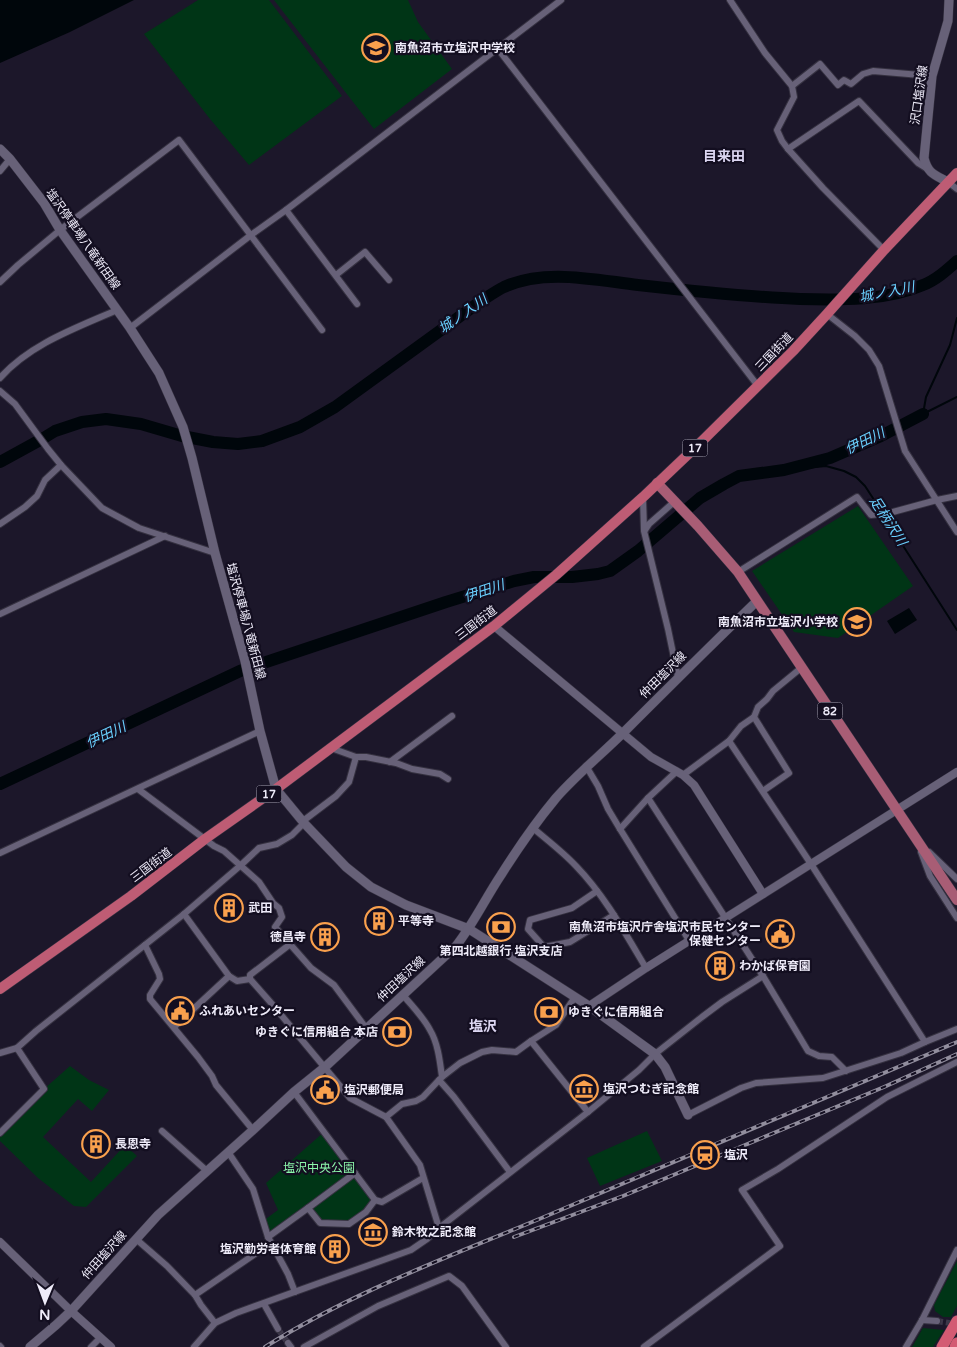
<svg xmlns="http://www.w3.org/2000/svg" width="957" height="1347" viewBox="0 0 957 1347" font-family="'Varela Round','Noto Sans JP',sans-serif">
  <rect width="100%" height="100%" fill="#1c172a"/>
  <g fill="#003516">
    <path d="M198,0H269L342,96L249,165L210,119L144,34Z"/>
    <path d="M274,0H408L418,22L452,69L374,129Z"/>
    <path d="M858,506L913,586L838,638L794,632L752,571Z"/>
    <path d="M70,1066L89,1080L109,1090L92,1111L78,1099L43,1137L91,1182L125,1145L137,1156L86,1207L74,1206L38,1178L0,1141V1133L44,1089Z"/>
    <path d="M647,1131L662,1161L600,1186L587,1158Z"/>
    <path d="M324,1132L375,1200L349,1224L320,1223L308,1208L268,1237L263,1221L278,1210L266,1183Z"/>
    <path d="M957,1261V1306L951,1317H943L935,1311L934,1305Z"/>
    <path d="M923,1328L944,1330L933,1347H912Z"/>
  </g>
  <g fill="#00060b">
    <path d="M0,0H134L70,32L0,63Z"/>
    <path d="M909,608L917,620L895,634L887,621Z"/>
  </g>
  <g fill="none" stroke-linecap="round" stroke-linejoin="round">
    <g stroke="#00060b" stroke-width="2">
      <path d="M923,414L926,397L950,345L957,318"/>
      <path d="M923,414L957,397"/>
      <path d="M784,470L826,466L844,471L856,477L865,486L882,512"/>
      <path d="M884,516L957,630"/>
    </g>
    <g stroke="#00060b" stroke-width="12">
      <path d="M0,462L42,439L55,431L82,422L106,419L141,424L182,436L213,442L238,444L262,441L300,427L335,407L481,301C489,296 496,291 504,287C545,268 595,280 638,285C692,291 746,297 800,299C840,300 886,301 923,285C936,280 947,270 957,261"/>
      <path d="M0,784L240,671L254,666L446,602L514,581L534,577H572L598,574L610,571L638,551L700,498L724,484L739,476L784,470L830,458L881,436L923,414"/>
    </g>
    <g stroke="#3c3749" stroke-width="6" stroke-dasharray="6 3" stroke-linecap="butt">
      <path d="M937,1321L956,1324"/>
      <path d="M278,1329L288,1343"/>
    </g>
    <defs>
      <g id="minor">
        <path d="M730,0L765,53L792,86L794,97L777,130L782,141L788,149L823,188L884,250"/>
        <path d="M498,49L758,386"/>
        <path d="M792,86L820,64L838,85L844,80L851,84L863,74L873,71L932,76"/>
        <path d="M788,149L859,101L918,163L926,168"/>
        <path d="M0,171L10,159"/>
        <path d="M948,182L957,189"/>
        <path d="M286,210L357,304"/>
        <path d="M336,275L365,252L389,280"/>
        <path d="M0,282L18,265L60,230L179,140L322,330"/>
        <path d="M827,314L855,336L869,350L879,366L905,451L957,532"/>
        <path d="M130,328L251,235L286,210L561,0"/>
        <path d="M0,378C30,344 76,328 117,310"/>
        <path d="M0,391L15,404L48,449L61,465L102,508L139,528L215,553"/>
        <path d="M643,497L644,531L668,629L678,677"/>
        <path d="M0,524L25,507L37,496L45,480L61,465"/>
        <path d="M645,530L649,524L674,502"/>
        <path d="M738,572L857,497L871,515L889,513L937,500L957,496"/>
        <path d="M0,614L165,536"/>
        <path d="M754,717L789,773L763,791"/>
        <path d="M729,741L811,864L925,1042"/>
        <path d="M331,748L356,757H366L396,763L412,769L440,774L448,779"/>
        <path d="M390,762L452,716"/>
        <path d="M586,766L598,786L608,809L620,829L690,942"/>
        <path d="M683,775L729,741L741,726L754,717L758,707L767,699L773,691L801,668"/>
        <path d="M138,789L214,846L224,851L259,882L273,903L279,908L282,917L275,927L311,968L334,985L366,1028"/>
        <path d="M648,798L763,976L808,1051L819,1056L832,1057L846,1071"/>
        <path d="M303,821L336,796L349,782L356,757"/>
        <path d="M533,828C547,840 563,852 576,866C605,896 625,933 646,968"/>
        <path d="M620,829L648,798L677,771"/>
        <path d="M921,852L930,876L957,918"/>
        <path d="M929,852L957,879"/>
        <path d="M0,853L260,731"/>
        <path d="M597,891L572,908L530,920L528,929L544,947L570,942L614,915"/>
        <path d="M184,914L229,976L237,981L250,979L272,1004L350,1098L386,1117L420,1165L439,1228"/>
        <path d="M145,945L159,974L160,979L150,995V999L198,1057L212,1076L216,1085L253,1130"/>
        <path d="M250,979V975L289,945"/>
        <path d="M403,995C412,1006 424,1018 430,1030C438,1043 440,1062 442,1077L439,1080L454,1097L510,1172"/>
        <path d="M174,1027L229,976"/>
        <path d="M531,1041L556,1025L575,997"/>
        <path d="M0,1053L17,1048L36,1031L184,914L241,865L259,848L277,844L292,835L304,823"/>
        <path d="M442,1077L460,1063L482,1052L492,1050L516,1052L531,1041L588,1112"/>
        <path d="M294,1092L375,1200L382,1202L423,1178"/>
        <path d="M688,1115L741,1088L756,1083L823,1078L901,1053L925,1042L957,1029"/>
        <path d="M386,1117L402,1104L416,1101L423,1097L439,1080"/>
        <path d="M162,1131L207,1171"/>
        <path d="M0,1133L44,1089L17,1048"/>
        <path d="M228,1152L253,1189L268,1237L288,1274L295,1292"/>
        <path d="M308,1208L355,1173"/>
        <path d="M268,1237L308,1208L320,1223L349,1224L366,1212L375,1200"/>
        <path d="M136,1239L167,1266L195,1295L201,1305L215,1323"/>
        <path d="M195,1295L271,1243"/>
        <path d="M264,1304L278,1329"/>
        <path d="M922,1320L937,1321"/>
        <path d="M288,1343L291,1347"/>
        <path d="M0,1346L1,1347"/>
        <path d="M91,1347L100,1338"/>
        <path d="M194,1347L215,1323L236,1313L411,1250L427,1239L439,1228L588,1112L639,1070L655,1054L702,1017L722,1002L763,976"/>
        <path d="M304,1347L378,1306L449,1276L462,1286L506,1347"/>
        <path d="M644,1347L780,1246L742,1190L778,1169L887,1097L957,1062"/>
        <path d="M906,1347L922,1320L957,1250"/>
      </g>
      <g id="tertiary">
        <path d="M494,626L651,757L683,775L694,785L763,894"/>
        <path d="M589,1006L646,968L957,772"/>
        <path d="M0,1242L71,1311L111,1347"/>
      </g>
      <g id="secondary">
        <path d="M0,149L10,159L44,203L60,230L130,328L159,373L183,427L192,458L215,553L245,661L260,731L276,789L304,823L346,867L371,887L406,905L469,929L589,1006L655,1054L665,1067L688,1115"/>
        <path d="M948,182C935,175 928,174 924,158L932,76L948,21L949,0"/>
        <path d="M30,1347L56,1325L71,1311L158,1215L253,1130L294,1092L325,1067L456,946C474,923 485,899 501,875C518,848 536,822 556,798C577,774 602,754 624,732C668,688 712,644 757,601"/>
      </g>
      <path id="primary" d="M657,483L698,526L738,572L957,900"/>
      <path id="trunk" d="M0,989L131,896L205,839L276,789L494,626L556,575L643,497L703,440L793,351L827,314L884,250L957,173"/>
      <g id="motorway">
        <path d="M942,1347L957,1321"/>
        <path d="M955,1347L957,1343"/>
      </g>
    </defs>
    <use href="#minor" stroke="#353140" stroke-width="8"/>
    <use href="#tertiary" stroke="#353140" stroke-width="9"/>
    <use href="#secondary" stroke="#353140" stroke-width="10"/>
    <use href="#primary" stroke="#353140" stroke-width="11"/>
    <use href="#trunk" stroke="#353140" stroke-width="11"/>
    <use href="#motorway" stroke="#353140" stroke-width="12"/>
    <use href="#minor" stroke="#676178" stroke-width="6"/>
    <use href="#tertiary" stroke="#676178" stroke-width="8"/>
    <use href="#secondary" stroke="#676178" stroke-width="9"/>
    <use href="#primary" stroke="#a85d75" stroke-width="10"/>
    <use href="#trunk" stroke="#be5c74" stroke-width="10"/>
    <use href="#motorway" stroke="#d35b73" stroke-width="11"/>
    <defs>
      <g id="rail">
        <path d="M514,1237L623,1196L884,1087L957,1054"/>
        <path d="M265,1347C352,1292 449,1257 544,1217C681,1158 819,1100 957,1042"/>
      </g>
    </defs>
    <use href="#rail" stroke="#918d9d" stroke-width="4"/>
    <use href="#rail" stroke="#130e20" stroke-width="2" stroke-dasharray="5.5" stroke-linecap="butt"/>
  </g>
  <defs>
    <symbol id="school-ring" viewBox="-11 -11 22 22"><circle r="9.5" fill="#130e20" stroke="#f9a04d" stroke-width="1.5"/><path d="M0-5L7-2L0 1L-7-2ZM-4 1L0 2.5L4 1V4Q0 6-4 4Z" fill="#f9a04d"/></symbol>
    <symbol id="building-ring" viewBox="-11 -11 22 22"><circle r="9.5" fill="#130e20" stroke="#f9a04d" stroke-width="1.5"/><path d="M-4-6H4V6H1V3H-1V6H-4ZM-2.5-4.3h1.7v1.8h-1.7ZM.8-4.3h1.7v1.8H.8ZM-2.5-1h1.7V.8h-1.7ZM.8-1h1.7V.8H.8Z" fill="#f9a04d"/></symbol>
    <symbol id="bank-ring" viewBox="-11 -11 22 22"><circle r="9.5" fill="#130e20" stroke="#f9a04d" stroke-width="1.5"/><path d="M-6-4H6V4H-6ZM0-2.3a2.3 2.3 0 1 0 0 4.6a2.3 2.3 0 1 0 0-4.6Z" fill="#f9a04d"/></symbol>
    <symbol id="civic-ring" viewBox="-11 -11 22 22"><circle r="9.5" fill="#130e20" stroke="#f9a04d" stroke-width="1.5"/><path d="M-.6-6.5H3V-4.5H.6V-3L4-1V1h2V6H-6V1h2V-1L-.6-3ZM-1.2 2.5V6h2.4V2.5Z" fill="#f9a04d"/></symbol>
    <symbol id="museum-ring" viewBox="-11 -11 22 22"><circle r="9.5" fill="#130e20" stroke="#f9a04d" stroke-width="1.5"/><path d="M0-6L6-3V-2H-6V-3ZM-5-1h2V3h-2ZM-1-1h2V3h-2ZM3-1h2V3H3ZM-6 4H6V6H-6Z" fill="#f9a04d"/></symbol>
    <symbol id="station-ring" viewBox="-11 -11 22 22"><circle r="9.5" fill="#130e20" stroke="#f9a04d" stroke-width="1.5"/><path d="M-3-6H3Q5-6 5-4V2Q5 4 3 4L4.5 6H3L1.5 4h-3L-3 6H-4.5L-3 4Q-5 4-5 2V-4Q-5-6-3-6ZM-3.5-4v3h7v-3ZM-3.5 1v1.5H-2V1ZM2 1v1.5H3.5V1Z" fill="#f9a04d"/></symbol>
  </defs>
  <g fill-rule="evenodd">
    <use href="#school-ring" x="360" y="32" width="32" height="32"/>
    <use href="#school-ring" x="841" y="606" width="32" height="32"/>
    <use href="#building-ring" x="213" y="892" width="32" height="32"/>
    <use href="#building-ring" x="363" y="905" width="32" height="32"/>
    <use href="#bank-ring" x="485" y="911" width="32" height="32"/>
    <use href="#civic-ring" x="764" y="918" width="32" height="32"/>
    <use href="#building-ring" x="309" y="921" width="32" height="32"/>
    <use href="#building-ring" x="704" y="950" width="32" height="32"/>
    <use href="#civic-ring" x="164" y="995" width="32" height="32"/>
    <use href="#bank-ring" x="533" y="996" width="32" height="32"/>
    <use href="#bank-ring" x="381" y="1016" width="32" height="32"/>
    <use href="#museum-ring" x="568" y="1073" width="32" height="32"/>
    <use href="#civic-ring" x="309" y="1074" width="32" height="32"/>
    <use href="#building-ring" x="80" y="1128" width="32" height="32"/>
    <use href="#station-ring" x="689" y="1139" width="32" height="32"/>
    <use href="#museum-ring" x="357" y="1216" width="32" height="32"/>
    <use href="#building-ring" x="319" y="1233" width="32" height="32"/>
  </g>
  <g text-anchor="middle" dominant-baseline="central" stroke-width="4.5" stroke-linejoin="round" paint-order="stroke">
    <g fill="#130e20" stroke="#aca9b8" stroke-width="1">
      <rect x="682.5" y="439.5" width="25" height="17" rx="4"/>
      <rect x="817.5" y="702.5" width="25" height="17" rx="4"/>
      <rect x="256.5" y="785.5" width="25" height="17" rx="4"/>
    </g>
    <g font-size="11" font-weight="bold" fill="#eeebf9">
      <text x="695" y="448">17</text>
      <text x="830" y="711">82</text>
      <text x="269" y="794">17</text>
    </g>
    <g font-size="12" font-weight="bold" fill="#eeebf9" stroke="#130e20" text-anchor="start">
      <text x="395" y="48">南魚沼市立塩沢中学校</text>
      <text x="838" y="622" text-anchor="end">南魚沼市立塩沢小学校</text>
      <text x="248" y="908">武田</text>
      <text x="398" y="921">平等寺</text>
      <text x="761" y="927" text-anchor="end">南魚沼市塩沢庁舎塩沢市民センター<tspan x="761" dy="14">保健センター</tspan></text>
      <text x="306" y="937" text-anchor="end">徳昌寺</text>
      <text x="501" y="951" text-anchor="middle">第四北越銀行 塩沢支店</text>
      <text x="739" y="966">わかば保育園</text>
      <text x="199" y="1011">ふれあいセンター</text>
      <text x="568" y="1012">ゆきぐに信用組合</text>
      <text x="378" y="1032" text-anchor="end">ゆきぐに信用組合 本店</text>
      <text x="603" y="1089">塩沢つむぎ記念館</text>
      <text x="344" y="1090">塩沢郵便局</text>
      <text x="115" y="1144">長恩寺</text>
      <text x="724" y="1155">塩沢</text>
      <text x="392" y="1232">鈴木牧之記念館</text>
      <text x="316" y="1249" text-anchor="end">塩沢勤労者体育館</text>
    </g>
    <g font-size="12" fill="#eeebf9" stroke="#130e20">
      <text transform="translate(919 95) rotate(-82)">沢口塩沢線</text>
      <text transform="translate(83 239) rotate(55)">塩沢停車場八竜新田線</text>
      <text transform="translate(774 352) rotate(-46)">三国街道</text>
      <text transform="translate(246 621) rotate(75)">塩沢停車場八竜新田線</text>
      <text transform="translate(476 623) rotate(-37)">三国街道</text>
      <text transform="translate(663 675) rotate(-45)">仲田塩沢線</text>
      <text transform="translate(151 865) rotate(-37)">三国街道</text>
      <text transform="translate(401 979) rotate(-43)">仲田塩沢線</text>
      <text transform="translate(104 1255) rotate(-48)">仲田塩沢線</text>
    </g>
    <g font-size="12" fill="#8cf6ab" stroke="#130e20">
      <text x="319" y="1168">塩沢中央公園</text>
    </g>
    <g font-size="14" font-weight="bold" fill="#dcd6f1" stroke="#130e20">
      <text x="724" y="156">目来田</text>
      <text x="483" y="1026">塩沢</text>
    </g>
    <g font-size="14" font-style="italic" fill="#6ad1ff" stroke="#130e20">
      <text transform="translate(887 292) rotate(-11)">城ノ入川</text>
      <text transform="translate(463 314) rotate(-35)">城ノ入川</text>
      <text transform="translate(865 441) rotate(-26)">伊田川</text>
      <text transform="translate(888 521) rotate(57)">足柄沢川</text>
      <text transform="translate(484 591) rotate(-18)">伊田川</text>
      <text transform="translate(106 735) rotate(-25)">伊田川</text>
    </g>
  </g>
  <g transform="translate(45 1302) rotate(181)" stroke="#130e20" stroke-width="4" paint-order="stroke">
  <path d="M0-4L9 19L0 12L-9 19Z" fill="#eeebf9"/>
  <text y="-8" font-size="14" font-weight="bold" text-anchor="middle" fill="#eeebf9">N</text>
  </g>
</svg>
